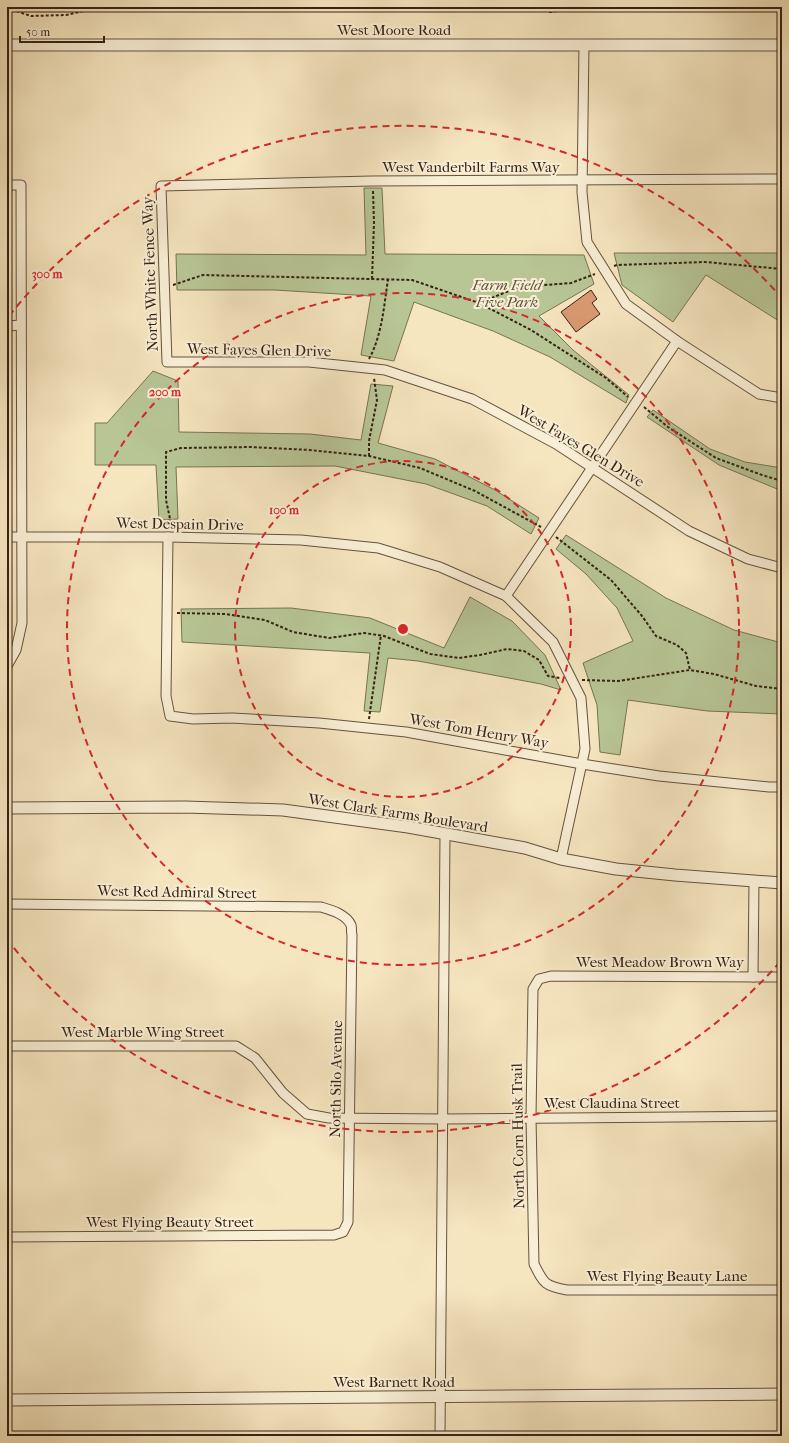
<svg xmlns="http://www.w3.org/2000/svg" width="789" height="1443" viewBox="0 0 789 1443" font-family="'IM FELL French Canon',serif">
  <rect width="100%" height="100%" fill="#f6e6c0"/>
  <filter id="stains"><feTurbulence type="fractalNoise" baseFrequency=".005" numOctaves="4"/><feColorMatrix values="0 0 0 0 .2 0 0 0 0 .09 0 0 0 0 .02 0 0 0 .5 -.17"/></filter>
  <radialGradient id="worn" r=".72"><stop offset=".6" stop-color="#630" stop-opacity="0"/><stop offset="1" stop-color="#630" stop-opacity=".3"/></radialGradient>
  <g fill="#b8c696" stroke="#767454">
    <path d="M364,188H382L385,254L584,255L594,284L539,316L573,350L629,395L626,403L550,357L493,331L414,302L394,361L361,355L371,296L275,290H177L176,254L366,255Z"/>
    <path d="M614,253H782V322L779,321L706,275L673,322L622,285Z"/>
    <path d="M153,371L178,381L179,432L310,434L361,440L371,384L393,386L378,443L435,459L495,490L539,518L531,534L487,506L426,484L335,466L176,467L178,519L159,520L156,465H95V423H107Z"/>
    <path d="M653,410L710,449L745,462L782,468V491L719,465L647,417Z"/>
    <path d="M566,535L666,598L734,630L782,643V714L707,711L628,700L620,755L600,752L597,705L583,663L633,641L617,608L586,574L556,549Z"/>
    <path d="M470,597L512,621L545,655L561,690L541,684L418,661L388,658L380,712L364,711L370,653L182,642L181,609L291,608L370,618L444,648Z"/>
  </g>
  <path fill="#da9971" stroke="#352112" d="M591,290L597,299L592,303L600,314L576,332L561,312Z"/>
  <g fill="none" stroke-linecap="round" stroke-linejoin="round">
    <defs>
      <g id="minor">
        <path d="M584,45L582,192L587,242L626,304L677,341L759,394L782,398"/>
        <path d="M782,179L372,181L161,186L167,362H309L385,370L472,399L556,444L689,531L748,559L782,568"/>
        <path d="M7,185H21L22,623L16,650L7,666"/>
        <path d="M7,326L21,325"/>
        <path d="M7,537H168L301,540L378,548L440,567L506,596L553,642L581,698L585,749L561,859"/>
        <path d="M168,537L166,696L170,716L193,719L232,718L319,723L406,732L582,764L659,776L769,787H782"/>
        <path d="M506,596L677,341"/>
        <path d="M7,904L321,907C331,910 346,914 351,925C352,928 351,932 352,935L348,1222L343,1232L334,1235L7,1237"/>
        <path d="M753,977L754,881"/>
        <path d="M782,977L551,976L539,979L533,989L531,1118L534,1264C544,1284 545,1286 567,1290H782"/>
        <path d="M7,1046H236L255,1058L283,1093L307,1114L329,1118L443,1119L782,1116"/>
        <path d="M440,1436L445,834"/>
      </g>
      <g id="tertiary">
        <path d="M7,45H782"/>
        <path d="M7,808L185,807L283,810L408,827L525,848L561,859L616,869L675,875L782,883"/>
        <path d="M7,1400L782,1394"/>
      </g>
    </defs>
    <use href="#minor" stroke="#65523e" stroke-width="11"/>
    <use href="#tertiary" stroke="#65523e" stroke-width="13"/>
    <g stroke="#352112" stroke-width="2" stroke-dasharray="3 2" stroke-linecap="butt">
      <path d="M462,7L467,8L476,7"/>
      <path d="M535,7L550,12L588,7"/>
      <path d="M7,8L31,16L66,15L101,7"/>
      <path d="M614,266L617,265L705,262L782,269"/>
      <path d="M372,279L374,223L373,191"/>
      <path d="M173,285L203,275L412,280L479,303L519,287L571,283L595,274"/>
      <path d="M479,303L531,330L606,378L628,397"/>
      <path d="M369,359C382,335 384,306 388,279"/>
      <path d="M644,407L668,427L716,458L762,475L782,481"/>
      <path d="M369,456V441L377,400L374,378"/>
      <path d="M172,528L166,500V452L181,448L251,447L310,450L369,456L420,468L475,491L541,527"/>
      <path d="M556,537L611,580L642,616L656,636L677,645L686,653L690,670"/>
      <path d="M177,613L225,614L265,620L293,632L329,638L364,633L384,636L430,654L459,658L480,655L507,649L524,651L539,660L548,676L560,678"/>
      <path d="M582,680L618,681L690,670L714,674L756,686L782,689"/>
      <path d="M369,719L381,635"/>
    </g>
    <use href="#minor" stroke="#f9efd6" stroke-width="9"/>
    <use href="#tertiary" stroke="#f9efd6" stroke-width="11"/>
  </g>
  <g fill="none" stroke="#d62828" stroke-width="2" stroke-dasharray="7 5">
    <circle cx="403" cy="629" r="168"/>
    <circle cx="403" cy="629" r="336"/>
    <path d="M780 962A503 503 0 0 1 9 942M9 316A503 503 0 0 1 780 296"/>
  </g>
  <g text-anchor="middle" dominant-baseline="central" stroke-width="4" stroke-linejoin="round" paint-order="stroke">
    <g font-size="15" fill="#352112" stroke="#f9efd6">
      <text x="394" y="30">West Moore Road</text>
      <text x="471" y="167">West Vanderbilt Farms Way</text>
      <text transform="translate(150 274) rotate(-92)">North White Fence Way</text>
      <text transform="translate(259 350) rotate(1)">West Fayes Glen Drive</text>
      <text transform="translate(581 446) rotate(31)">West Fayes Glen Drive</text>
      <text transform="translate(180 524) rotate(1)">West Despain Drive</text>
      <text transform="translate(479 731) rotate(10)">West Tom Henry Way</text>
      <text transform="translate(398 813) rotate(9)">West Clark Farms Boulevard</text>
      <text transform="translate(177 892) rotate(1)">West Red Admiral Street</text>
      <text x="660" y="962">West Meadow Brown Way</text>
      <text x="143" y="1032">West Marble Wing Street</text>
      <text transform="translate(336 1079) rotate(-89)">North Silo Avenue</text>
      <text x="612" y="1103">West Claudina Street</text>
      <text transform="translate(518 1136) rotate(-91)">North Corn Husk Trail</text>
      <text x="170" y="1222">West Flying Beauty Street</text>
      <text x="667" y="1276">West Flying Beauty Lane</text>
      <text x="394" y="1382">West Barnett Road</text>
    </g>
    <g font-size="15" font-style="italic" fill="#5c533a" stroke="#f9efd6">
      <text x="507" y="285">Farm Field<tspan x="507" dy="17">Five Park</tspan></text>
    </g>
  </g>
  <circle cx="403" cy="629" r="6" fill="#d62828" stroke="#f9efd6" stroke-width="2"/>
  <g font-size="12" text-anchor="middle" font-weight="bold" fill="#d62828" stroke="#f9efd6" stroke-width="4" stroke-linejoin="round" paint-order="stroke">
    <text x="47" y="278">300 m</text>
    <text x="165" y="396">200 m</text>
    <text x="284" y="514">100 m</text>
  </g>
  <rect width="789" height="1443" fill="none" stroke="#f6e6c0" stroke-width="24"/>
  <rect x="8" y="8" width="773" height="1427" fill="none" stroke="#352112" stroke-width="2"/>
  <rect x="12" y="12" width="765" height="1419" fill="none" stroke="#352112"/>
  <path d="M20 36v6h84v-6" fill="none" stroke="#352112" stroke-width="2"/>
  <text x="26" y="36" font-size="12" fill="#352112" stroke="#f9efd6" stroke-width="3" paint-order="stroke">50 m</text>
  <rect width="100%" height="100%" filter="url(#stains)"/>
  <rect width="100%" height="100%" fill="url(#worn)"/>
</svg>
